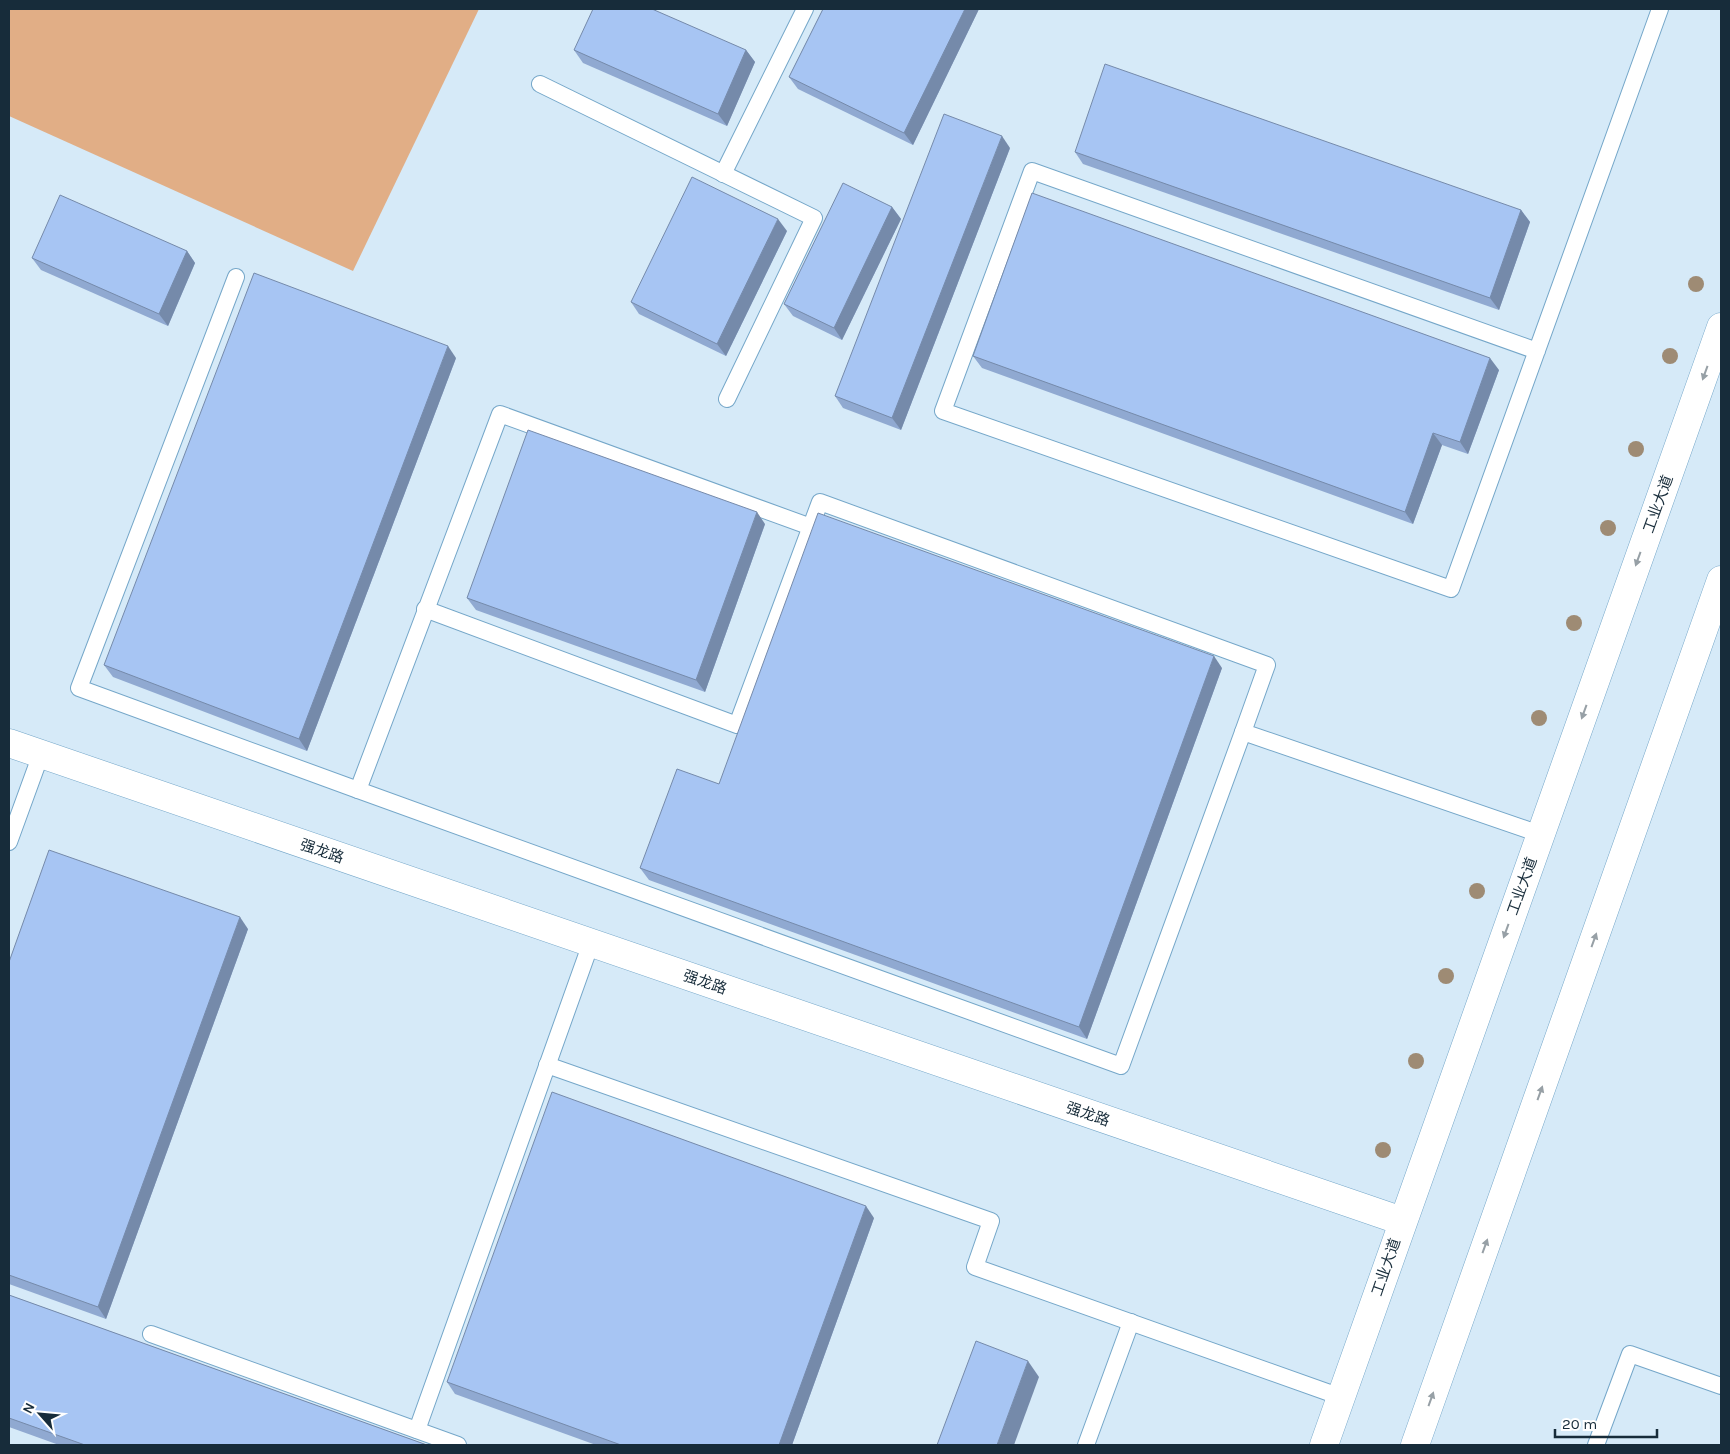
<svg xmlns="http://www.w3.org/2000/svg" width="1730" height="1454" viewBox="0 0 1730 1454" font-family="Karla,'Noto Sans SC',sans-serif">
  <rect width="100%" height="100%" fill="#d6eaf8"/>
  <path fill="#e1ae86" d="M9,9H479L353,271L9,116Z"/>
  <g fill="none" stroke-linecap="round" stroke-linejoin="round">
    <defs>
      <g id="service">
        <path d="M540,84L814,218L727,399"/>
        <path d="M723,174L805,9"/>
        <path d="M236,277L79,688L358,790L1121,1066L1243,732L1540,834"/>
        <path d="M1537,351L1032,171L943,411L1451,589L1660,9"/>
        <path d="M425,609L737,725L820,502L1267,665L1243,732"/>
        <path d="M358,790L500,414L811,527"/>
        <path d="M9,842L41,754"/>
        <path d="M547,1065L991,1221L975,1267L1341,1397"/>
        <path d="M151,1334L458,1445"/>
        <path d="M417,1430L591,943"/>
        <path d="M1086,1445L1131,1322"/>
        <path d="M1596,1445L1630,1354L1721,1386"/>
      </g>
      <path id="minor" d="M9,743L1402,1221"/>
      <g id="primary">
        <path d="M1324,1445L1721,327"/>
        <path d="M1415,1445L1721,580"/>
      </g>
    </defs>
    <use href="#service" stroke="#75a7c9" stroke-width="18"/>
    <use href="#minor" stroke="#75a7c9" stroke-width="29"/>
    <use href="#primary" stroke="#75a7c9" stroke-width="29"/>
    <use href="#service" stroke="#fff" stroke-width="16"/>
    <use href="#minor" stroke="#fff" stroke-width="28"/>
    <use href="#primary" stroke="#fff" stroke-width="28"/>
  </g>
  <g fill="#9e8b74">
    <circle cx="1696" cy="284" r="8"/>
    <circle cx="1670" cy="356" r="8"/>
    <circle cx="1636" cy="449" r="8"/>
    <circle cx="1608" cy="528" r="8"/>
    <circle cx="1574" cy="623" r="8"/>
    <circle cx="1539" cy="718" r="8"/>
    <circle cx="1477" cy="891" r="8"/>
    <circle cx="1446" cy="976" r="8"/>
    <circle cx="1416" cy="1061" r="8"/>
    <circle cx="1383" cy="1150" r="8"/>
  </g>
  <g fill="#90a9d1">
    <path d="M823,9H979L913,145L798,89L789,77Z"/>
    <path d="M574,50H746L755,62L727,126L583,63Z"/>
    <path d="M1010,148L901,430L843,408L835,396Z"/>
    <path d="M1075,152L1521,210L1530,222L1499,310L1083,164Z"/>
    <path d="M892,207L901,219L842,340L793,316L784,304Z"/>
    <path d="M787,231L726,356L639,314L631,302Z"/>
    <path d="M187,251L195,263L168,326L41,270L32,258Z"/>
    <path d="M973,356L1499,370L1468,454L1442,445L1413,524L982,368Z"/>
    <path d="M456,358L307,751L113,677L104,665Z"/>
    <path d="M765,524L705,692L476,610L467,598Z"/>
    <path d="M1222,668L1087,1039L649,880L640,868L719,784Z"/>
    <path d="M248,929L106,1319L9,1284V962Z"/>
    <path d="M874,1218L792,1445H596L455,1394L447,1382Z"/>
    <path d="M9,1295L427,1445H59L9,1427Z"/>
  </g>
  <g fill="#758aaa">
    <path d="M965,9H979L913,145L904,133Z"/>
    <path d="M746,50L755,62L727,126L718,114Z"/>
    <path d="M1002,136L1010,148L901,430L892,418Z"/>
    <path d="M892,207L901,219L842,340L834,328Z"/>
    <path d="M1521,210L1530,222L1499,310L1490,298Z"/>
    <path d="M778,219L787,231L726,356L717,344Z"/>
    <path d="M187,251L195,263L168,326L159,314Z"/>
    <path d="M448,346L456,358L307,751L299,739Z"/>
    <path d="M1490,358L1499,370L1468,454L1460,442Z"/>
    <path d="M1433,433L1442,445L1413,524L1405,512Z"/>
    <path d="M757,512L765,524L705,692L696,680Z"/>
    <path d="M1214,656L1222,668L1087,1039L1079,1027Z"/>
    <path d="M240,917L248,929L106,1319L98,1307Z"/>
    <path d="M866,1206L874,1218L792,1445H779Z"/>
    <path d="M1028,1361L1039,1377L1014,1445H997Z"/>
  </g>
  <g fill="#a7c5f3" stroke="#758aaa">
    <path d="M593,9H652L746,50L718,114L574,50Z"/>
    <path d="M823,9H965L904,133L789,77Z"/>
    <path d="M1105,64L1521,210L1490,298L1075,152Z"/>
    <path d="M944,114L1002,136L892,418L835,396Z"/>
    <path d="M692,177L778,219L717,344L631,302Z"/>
    <path d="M843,183L892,207L834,328L784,304Z"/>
    <path d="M1032,193L1490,358L1460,442L1433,433L1405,512L973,356Z"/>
    <path d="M60,195L187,251L159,314L32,258Z"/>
    <path d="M254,273L448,346L299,739L104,665Z"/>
    <path d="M528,430L757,512L696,680L467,598Z"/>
    <path d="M818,513L1214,656L1079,1027L640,868L677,769L719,784Z"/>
    <path d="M49,850L240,917L98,1307L9,1275V962Z"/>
    <path d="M552,1092L866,1206L779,1445H621L447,1382Z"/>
    <path d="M9,1295L427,1445H85L9,1418Z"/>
    <path d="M976,1341L1028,1361L997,1445H937Z"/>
  </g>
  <defs><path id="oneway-solid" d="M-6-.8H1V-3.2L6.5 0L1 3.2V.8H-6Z" transform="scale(1.25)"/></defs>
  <g fill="#97a0a6">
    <use href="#oneway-solid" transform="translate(1705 373) rotate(110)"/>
    <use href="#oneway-solid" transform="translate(1638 559) rotate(110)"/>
    <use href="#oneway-solid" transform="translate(1584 712) rotate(110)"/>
    <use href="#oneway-solid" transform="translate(1506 931) rotate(110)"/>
    <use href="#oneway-solid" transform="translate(1594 940) rotate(-70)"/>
    <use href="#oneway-solid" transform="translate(1540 1093) rotate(-70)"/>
    <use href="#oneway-solid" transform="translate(1485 1246) rotate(-70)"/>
    <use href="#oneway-solid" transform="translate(1431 1399) rotate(-70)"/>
  </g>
  <g text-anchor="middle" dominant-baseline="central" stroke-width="4" stroke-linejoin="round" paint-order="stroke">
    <g font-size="15" fill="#172c3a" stroke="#fff">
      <text transform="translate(1658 504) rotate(-70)">工业大道</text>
      <text transform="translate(322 851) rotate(19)">强龙路</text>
      <text transform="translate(1522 886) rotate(-70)">工业大道</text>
      <text transform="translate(705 982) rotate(19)">强龙路</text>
      <text transform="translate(1088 1114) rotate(19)">强龙路</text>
      <text transform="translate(1386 1267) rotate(-71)">工业大道</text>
    </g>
  </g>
  <rect width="1730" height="1454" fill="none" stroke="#172c3a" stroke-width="20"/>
  <g transform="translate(40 1414) rotate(297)" stroke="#ffffff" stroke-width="4" paint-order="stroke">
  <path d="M0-4L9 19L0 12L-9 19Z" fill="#172c3a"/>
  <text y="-8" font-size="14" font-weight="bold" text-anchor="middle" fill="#172c3a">N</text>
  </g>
  <path d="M1555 1429v8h102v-8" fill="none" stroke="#172c3a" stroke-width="2.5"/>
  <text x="1562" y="1429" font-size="15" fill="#172c3a" stroke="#ffffff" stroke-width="4" paint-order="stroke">20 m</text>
</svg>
